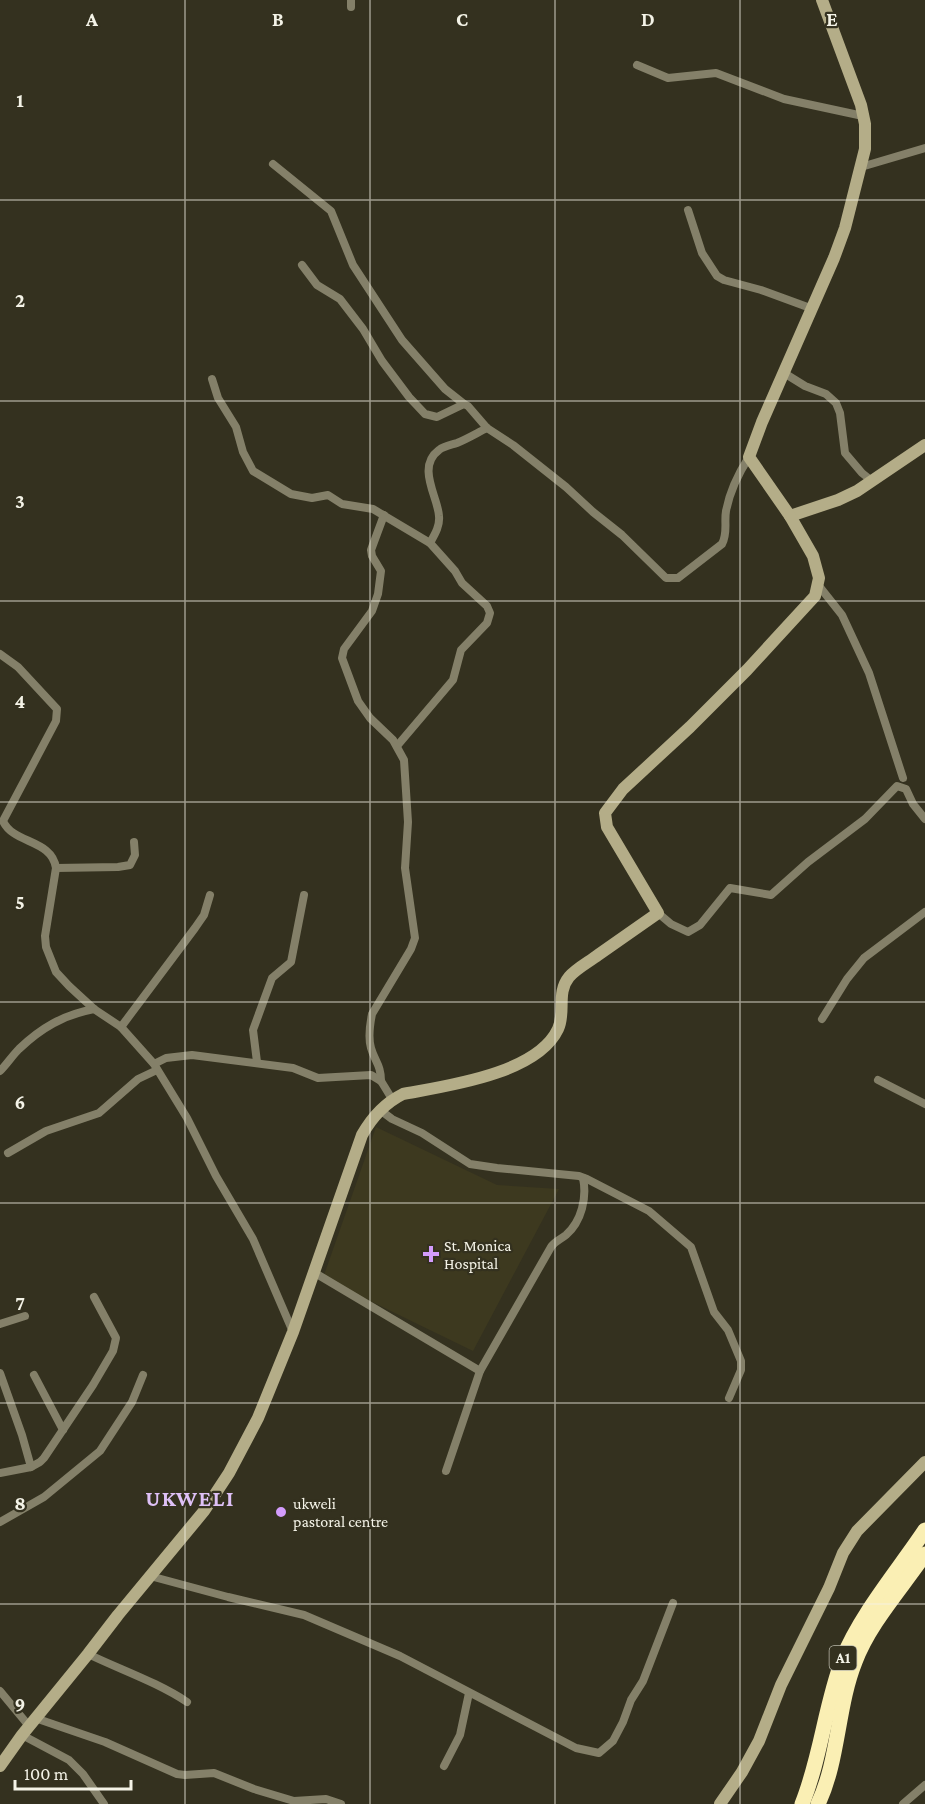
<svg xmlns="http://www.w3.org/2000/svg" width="925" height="1804" viewBox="0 0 925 1804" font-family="'Crimson Pro',serif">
  <rect width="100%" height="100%" fill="#34311f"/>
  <path fill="#3d391f" d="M376,1127L497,1185L559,1189L473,1351L323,1278Z"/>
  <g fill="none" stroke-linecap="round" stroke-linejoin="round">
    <g stroke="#848069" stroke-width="8">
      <path d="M351,0V7"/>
      <path d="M637,65L668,78L716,73L784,99L863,116"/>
      <path d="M273,164L331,211L353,265L402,340L445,389L464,404"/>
      <path d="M861,167L925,148"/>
      <path d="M688,210L702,253L717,276L724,280L761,290L813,309"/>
      <path d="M302,265L317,285L340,299L363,329L382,361L409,397L425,414L437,417L464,404L468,406L487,428L513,445L566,487L593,512L622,535L666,578H678L722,544C728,533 724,522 726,511C730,490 738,474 749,457"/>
      <path d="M784,373L805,386L826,394L836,403L840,413L845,453L862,473L872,481"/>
      <path d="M212,379L218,398L236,427L243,452L253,471L291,494L312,498L328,495L342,504L373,509L430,543L455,571L462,583L487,606L490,613L487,623L461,650L453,680L397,746"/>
      <path d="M430,543C435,534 440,526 439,516C438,497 416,467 439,450C444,446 451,445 457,443C467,439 477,433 487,428"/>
      <path d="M819,586L842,615L869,673L903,778"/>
      <path d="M0,654L18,667L57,709L56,721L3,821C13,844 52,839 56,868L45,936L46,947L56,972L69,986L94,1009L121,1027L154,1064L187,1118L216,1176L253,1239L293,1332"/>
      <path d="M56,868L118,867L130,865L135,855L134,842"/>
      <path d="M658,913L671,924L688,932L700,925L730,888L771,895L808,862L865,819L897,786L906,789L913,804L925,819"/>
      <path d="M822,1019L847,979L864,958L925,912"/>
      <path d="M121,1027L195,928L204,915L210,895"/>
      <path d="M257,1062L253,1030L272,978L291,962L304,895"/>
      <path d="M154,1064L166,1058L192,1055L293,1068L318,1078L371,1075L381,1081L392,1099"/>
      <path d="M0,1071C7,1064 12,1056 19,1049C41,1028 63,1015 94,1009"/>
      <path d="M878,1080L925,1104"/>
      <path d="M381,1081C381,1065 375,1062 371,1048C368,1038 370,1024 372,1014L411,949L415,938L405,868L408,822L404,760L393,740L370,718L358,701L342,658L344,649L372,611L378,594L381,571L372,556L371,550L384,515"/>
      <path d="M380,1110L392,1119L422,1133L470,1164L497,1168L579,1176L587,1179L649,1211L691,1247L714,1312L728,1330L741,1361V1370L729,1398"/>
      <path d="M8,1153L46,1131L99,1113L138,1079L157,1070"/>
      <path d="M315,1273L480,1371"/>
      <path d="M0,1324L25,1316"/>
      <path d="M0,1373L22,1435L31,1467L0,1473"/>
      <path d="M34,1375L63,1430"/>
      <path d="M31,1467L40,1462L44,1458L93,1385L113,1351L116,1338L94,1297"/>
      <path d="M446,1471L480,1371L551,1247C555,1241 560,1240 566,1235C582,1221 587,1197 583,1178"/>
      <path d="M0,1522L44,1497L100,1451L132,1402L143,1375"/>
      <path d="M150,1576L228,1597L304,1615L400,1656L576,1748L599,1753L613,1741L623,1722L631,1700L643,1681L673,1603"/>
      <path d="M88,1654C121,1670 157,1682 187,1702"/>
      <path d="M0,1691L29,1726"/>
      <path d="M35,1718L105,1742L177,1774L185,1775L214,1773L254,1789L294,1801L326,1799L341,1804"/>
      <path d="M22,1735L69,1760L83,1774L104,1804"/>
      <path d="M444,1766L460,1735L469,1693"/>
      <path d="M903,1804L925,1785"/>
    </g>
    <g stroke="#b4ad88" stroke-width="12">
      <path d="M790,516L838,500L857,491L925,445"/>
      <path d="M0,1766L22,1735L88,1654L118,1615L204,1511L229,1473L258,1418L293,1332L362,1135C372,1117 385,1103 403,1094C446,1086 537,1074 558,1029C566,1012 556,993 569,977C577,968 589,962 598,955C618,941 638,927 658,913L607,827L605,813L623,789L690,727L747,670L815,596L819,578L813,556L790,516L749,457L762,422L834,258L845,228L865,149V124L861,105L822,0"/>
      <path d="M720,1804L742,1772L759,1741L781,1685L829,1588L843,1553L857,1531L925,1462"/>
    </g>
    <g stroke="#faefb4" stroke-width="15">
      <path d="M802,1804C821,1757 825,1705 843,1658C860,1615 899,1569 925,1530"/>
      <path d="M818,1804C839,1760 837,1707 855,1662C869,1624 902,1588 925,1554"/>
    </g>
  </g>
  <path fill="none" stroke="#f4f3e7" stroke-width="1.5" stroke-opacity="0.55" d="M185,0V1804M370,0V1804M555,0V1804M740,0V1804M0,200H925M0,401H925M0,601H925M0,802H925M0,1002H925M0,1203H925M0,1403H925M0,1604H925"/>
  <g fill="#d39cfc" stroke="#34311f" stroke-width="2">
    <path d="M428 1245h6v6h6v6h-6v6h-6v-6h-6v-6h6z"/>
    <circle cx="281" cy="1512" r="6"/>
  </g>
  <g text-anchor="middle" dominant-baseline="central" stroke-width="4.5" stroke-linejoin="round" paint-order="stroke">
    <rect fill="#34311f" stroke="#bab9ab" stroke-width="1.5" x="829.5" y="1646" width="27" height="24" rx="4.5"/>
    <g font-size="15" font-weight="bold" fill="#f4f3e7">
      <text x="843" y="1658">A1</text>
    </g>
    <g font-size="16" fill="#f4f3e7" stroke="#34311f" text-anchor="start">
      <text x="444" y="1245">St. Monica<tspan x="444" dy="18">Hospital</tspan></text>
      <text x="293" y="1503">ukweli<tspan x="293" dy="18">pastoral centre</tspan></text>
    </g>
    <g font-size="22" font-weight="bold" letter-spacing="1.5" fill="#dec0f6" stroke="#34311f">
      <text x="190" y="1498">UKWELI</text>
    </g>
  </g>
  <g font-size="20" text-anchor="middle" font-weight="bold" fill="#f4f3e7" stroke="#34311f" stroke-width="4.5" stroke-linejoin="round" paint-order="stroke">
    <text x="92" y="26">A</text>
    <text x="278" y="26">B</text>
    <text x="462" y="26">C</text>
    <text x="648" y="26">D</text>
    <text x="832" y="26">E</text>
    <text x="20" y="107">1</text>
    <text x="20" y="307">2</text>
    <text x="20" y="508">3</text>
    <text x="20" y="708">4</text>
    <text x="20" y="909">5</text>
    <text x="20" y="1109">6</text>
    <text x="20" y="1310">7</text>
    <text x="20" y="1510">8</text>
    <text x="20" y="1711">9</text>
  </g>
  <path d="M15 1780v9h116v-9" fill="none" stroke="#f4f3e7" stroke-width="3"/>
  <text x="24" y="1780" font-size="18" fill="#f4f3e7" stroke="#34311f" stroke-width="4.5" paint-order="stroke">100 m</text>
</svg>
